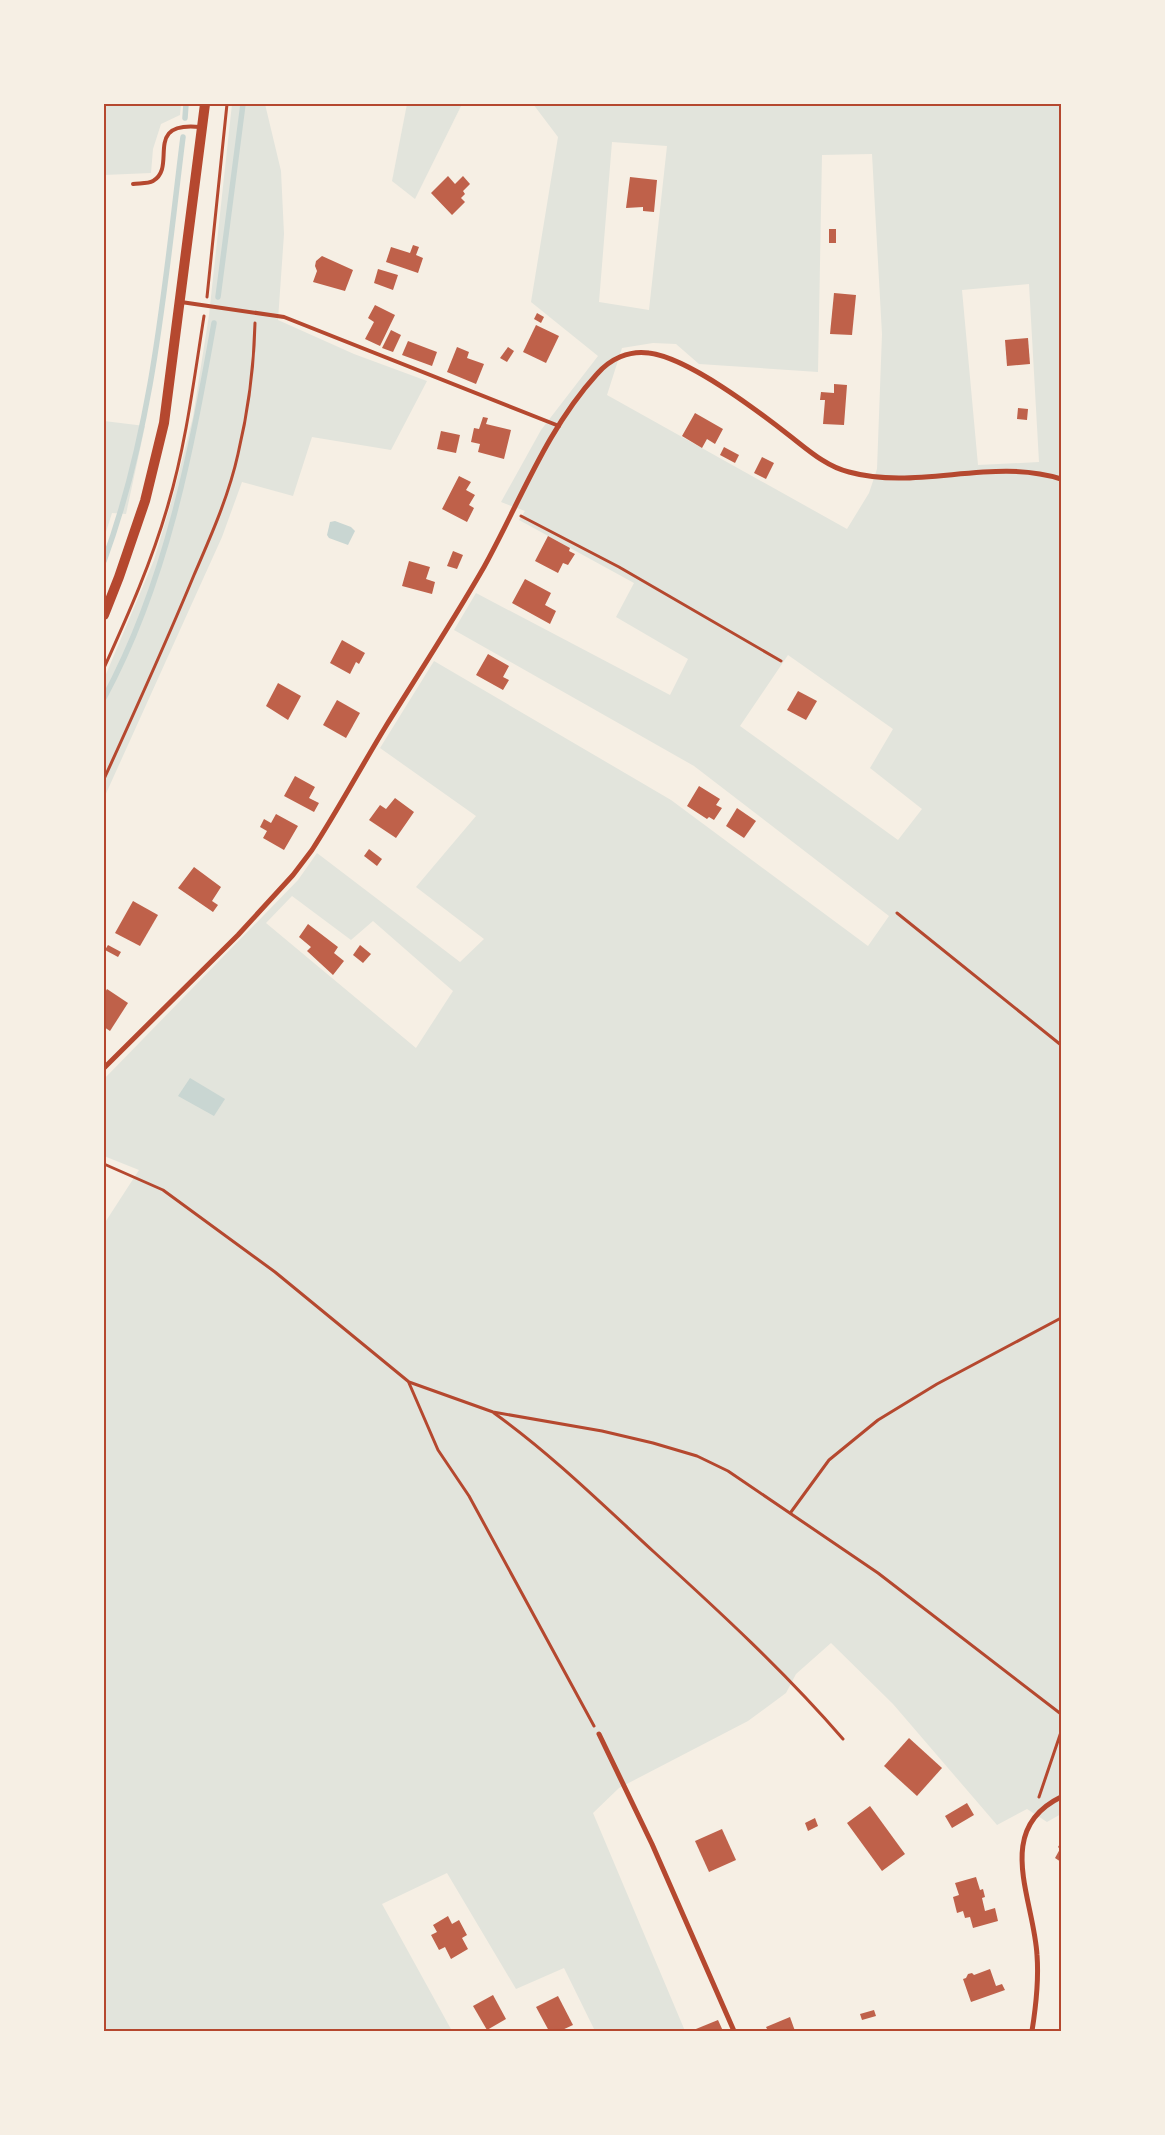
<svg xmlns="http://www.w3.org/2000/svg" width="1165" height="2135" viewBox="0 0 1165 2135" font-family="Cabin,sans-serif">
  <rect width="100%" height="100%" fill="#f6efe4"/>
  <g fill="#e2e4dc" fill-rule="evenodd">
    <path d="M104,104H181L180,115L161,124L153,149L151,173L104,175Z"/>
    <path d="M232,104H265L281,171L284,234L278,320L354,354L427,381L391,450L312,437L293,496L242,482L222,537L104,798V679L154,560L173,496L193,417L209,315Z"/>
    <path d="M407,104H462L415,199L392,181Z"/>
    <path d="M533,104H1061V1814L1047,1822L1027,1809L997,1825L893,1704L831,1643L796,1674L786,1693L748,1721L619,1788L593,1813L685,2031H595L564,1968L516,1989L447,1873L382,1904L452,2031H104V1224L139,1170L104,1156V1079L298,880L317,853L460,962L484,939L416,887L476,816L380,748L434,661L671,800L868,946L889,916L694,766L454,630L476,593L670,695L688,659L616,617L634,583L519,520L525,511L501,502L541,430L598,356L531,302L558,137ZM612,142L667,146L649,310L599,302ZM872,154L882,334L877,469L869,493L847,529L607,395L622,348L653,343L676,344L699,364L818,372L822,155ZM1029,284L1039,462L978,465L962,290ZM788,655L893,729L870,768L922,809L898,840L740,726ZM292,896L351,940L373,921L453,991L416,1048L266,923Z"/>
    <path d="M104,421L145,426L126,514L112,513L104,538Z"/>
  </g>
  <g fill="#c9d6d2">
    <path d="M335,521L351,527L355,531L348,545L329,538L327,535L330,522Z"/>
    <path d="M190,1078L225,1099L214,1116L178,1096Z"/>
  </g>
  <g fill="none" stroke-linecap="round" stroke-linejoin="round">
    <g stroke="#c9d6d2" stroke-width="5.5">
      <path d="M185,118L186,104"/>
      <path d="M218,297L243,104"/>
      <path d="M104,561C154,425 165,280 183,137"/>
      <path d="M104,698C167,581 191,452 214,323"/>
    </g>
  </g>
  <g fill="#bf614a">
    <path d="M448,176L455,184L463,176L470,184L463,191L465,194L461,198L465,202L452,215L431,193Z"/>
    <path d="M630,177L657,180L654,212L643,211V207L626,208Z"/>
    <rect x="829" y="229" width="7" height="14"/>
    <path d="M413,245L419,247L416,255L423,258L418,273L386,262L391,247L410,253Z"/>
    <path d="M322,256L353,270L345,291L313,282L317,271L315,266L316,261Z"/>
    <path d="M378,269L398,275L393,290L374,283Z"/>
    <path d="M834,293L856,295L852,335L830,334Z"/>
    <path d="M375,305L395,315L380,346L365,339L374,322L368,318Z"/>
    <path d="M537,313L544,317L541,323L534,319Z"/>
    <path d="M536,325L559,336L546,363L523,352Z"/>
    <path d="M391,330L401,335L393,352L382,348Z"/>
    <path d="M1028,338L1030,364L1007,366L1005,340Z"/>
    <path d="M408,341L437,352L432,366L402,355Z"/>
    <path d="M457,347L469,352L467,358L484,364L476,384L447,372Z"/>
    <path d="M508,347L514,351L507,362L500,358Z"/>
    <path d="M834,384L847,385L844,425L823,424L825,400H820L821,392L834,393Z"/>
    <path d="M1018,408L1028,409L1027,420L1017,419Z"/>
    <path d="M695,413L723,429L715,444L707,439L702,448L682,436Z"/>
    <path d="M483,417L488,418L486,424L511,430L504,459L478,452L480,444L471,442L474,428L479,429Z"/>
    <path d="M441,431L460,435L456,453L437,449Z"/>
    <path d="M724,447L739,455L735,463L720,455Z"/>
    <path d="M762,457L774,463L766,479L754,473Z"/>
    <path d="M459,476L471,482L466,490L475,495L469,505L474,508L467,522L442,509Z"/>
    <path d="M548,536L570,548L569,551L575,554L568,565L563,563L558,573L535,561Z"/>
    <path d="M453,551L463,555L457,569L447,566Z"/>
    <path d="M409,561L430,567L426,579L435,582L432,594L402,586Z"/>
    <path d="M525,579L551,593L545,605L556,611L550,624L512,603Z"/>
    <path d="M342,640L365,653L359,664L356,662L350,674L330,663Z"/>
    <path d="M488,654L509,666L503,677L509,680L503,690L476,675Z"/>
    <path d="M278,683L301,696L288,720L266,706Z"/>
    <path d="M798,691L817,701L806,720L787,710Z"/>
    <path d="M337,700L360,713L346,738L323,725Z"/>
    <path d="M295,776L315,787L309,798L319,803L314,812L284,796Z"/>
    <path d="M699,786L720,799L716,805L722,808L714,820L709,817L707,819L687,806Z"/>
    <path d="M395,798L414,812L396,838L369,820L380,805L386,809Z"/>
    <path d="M737,808L756,821L744,838L726,826Z"/>
    <path d="M276,814L298,826L284,850L263,838L267,831L260,827L264,819L271,823Z"/>
    <path d="M369,849L382,859L377,866L364,856Z"/>
    <path d="M194,867L221,887L212,901L218,905L213,912L178,888Z"/>
    <path d="M133,901L158,915L140,946L115,933Z"/>
    <path d="M308,924L338,947L334,953L344,961L333,975L307,951L311,947L299,937Z"/>
    <path d="M108,945L121,952L118,957L105,950Z"/>
    <path d="M360,945L371,954L363,963L353,955Z"/>
    <path d="M107,989L128,1003L110,1031L104,1027V994Z"/>
    <path d="M909,1738L942,1768L917,1796L884,1766Z"/>
    <path d="M967,1803L974,1815L952,1828L945,1816Z"/>
    <path d="M870,1806L905,1854L882,1871L847,1823Z"/>
    <path d="M815,1818L818,1826L808,1831L805,1823Z"/>
    <path d="M722,1829L736,1860L709,1872L695,1841Z"/>
    <path d="M1061,1842V1862L1055,1858L1060,1849L1058,1847Z"/>
    <path d="M976,1877L980,1890L983,1889L985,1897L982,1898L985,1911L995,1908L998,1921L973,1928L970,1917L965,1918L963,1911L957,1913L953,1897L959,1895L955,1883Z"/>
    <path d="M448,1916L452,1924L459,1920L467,1935L462,1938L468,1949L451,1959L445,1947L439,1950L431,1935L437,1932L433,1925Z"/>
    <path d="M990,1969L996,1986L1002,1984L1005,1990L971,2002L963,1979L966,1978L968,1974L972,1973L974,1975Z"/>
    <path d="M493,1995L506,2019L487,2030L473,2006Z"/>
    <path d="M558,1996L573,2025L560,2031H549L536,2007Z"/>
    <path d="M874,2010L876,2016L862,2020L860,2014Z"/>
    <path d="M790,2017L795,2031H768L766,2027Z"/>
    <path d="M718,2020L723,2031H691Z"/>
  </g>
  <g fill="none" stroke-linecap="round" stroke-linejoin="round">
    <g stroke="#b5482f" stroke-width="3">
      <path d="M207,297L227,104"/>
      <path d="M521,516L619,567L781,661"/>
      <path d="M104,668C128,615 152,561 168,505C186,444 194,379 204,316"/>
      <path d="M104,779C135,711 166,643 194,575C211,536 229,495 238,454C248,412 254,366 255,323"/>
      <path d="M897,913L1061,1045"/>
      <path d="M104,1164L163,1190L275,1272L409,1382L493,1412L602,1431L653,1443L697,1456L728,1471L878,1573L1061,1714"/>
      <path d="M409,1383L438,1450L469,1496L594,1726"/>
      <path d="M494,1413C551,1454 602,1504 654,1552C720,1612 785,1672 843,1739"/>
      <path d="M791,1512L829,1460L878,1420L937,1384L1061,1318"/>
      <path d="M1039,1797L1061,1732"/>
    </g>
    <g stroke="#b5482f" stroke-width="4">
      <path d="M133,184C139,183 148,184 153,181C178,167 142,121 200,127"/>
      <path d="M181,302L284,317L559,426"/>
    </g>
    <g stroke="#b5482f" stroke-width="5">
      <path d="M104,1068L238,935L293,875L312,850C338,810 361,767 386,726C419,673 453,621 484,567C520,502 546,430 597,374C610,359 629,350 649,353C689,358 758,411 790,436C808,450 827,467 849,472C918,491 992,457 1061,479"/>
      <path d="M599,1734L652,1844L734,2031"/>
      <path d="M1032,2031C1036,2006 1039,1981 1037,1955C1034,1899 993,1830 1061,1797"/>
    </g>
    <path stroke="#b5482f" stroke-width="10" d="M104,615L119,577L145,501L164,423L205,104"/>
  </g>
  <rect width="1165" height="2135" fill="none" stroke="#f6efe4" stroke-width="210"/>
  <rect x="105" y="105" width="955" height="1925" fill="none" stroke="#b5482f" stroke-width="2"/>
</svg>
